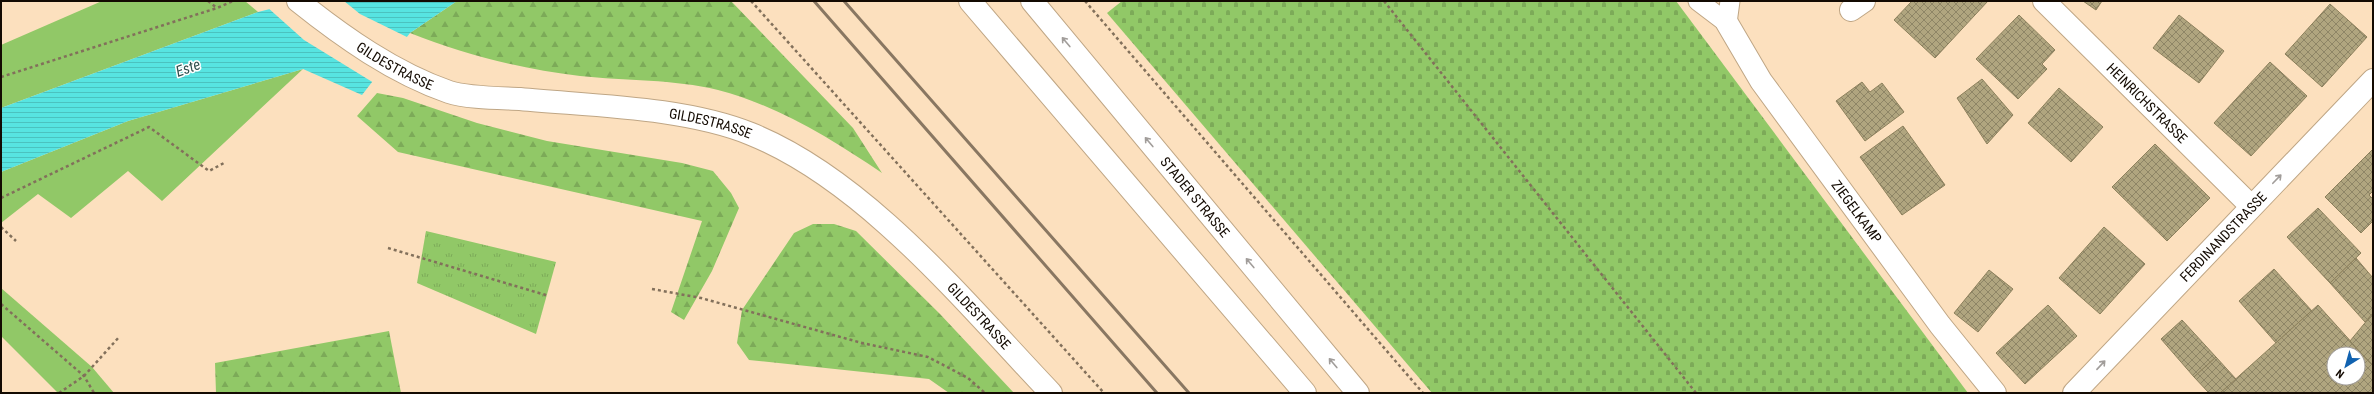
<svg xmlns="http://www.w3.org/2000/svg" width="2374" height="394" viewBox="0 0 2374 394" font-family="'Roboto Condensed',sans-serif">
  <defs>
    <pattern id="grass-tufts" width="24" height="20" patternUnits="userSpaceOnUse"><rect width="24" height="20" fill="#91c867"/><path d="M3 7l-1-3M5 7V3M7 7l1-3M15 17l-1-3M17 17v-4M19 17l1-3" fill="none" stroke="#7caa58"/></pattern>
    <pattern id="forest-firs" width="22" height="20" patternUnits="userSpaceOnUse"><rect width="22" height="20" fill="#91c867"/><path d="M5 1l3.5 6h-7zM16 11l3.5 6h-7z" fill="#7caa58"/></pattern>
    <pattern id="cemetery-stones" width="16" height="16" patternUnits="userSpaceOnUse"><rect width="16" height="16" fill="#91c867"/><path d="M2 7V4a2 2 0 0 1 4 0v3zM10 15v-3a2 2 0 0 1 4 0v3z" fill="#7caa58"/></pattern>
    <pattern id="water-rules" width="6" height="5" patternUnits="userSpaceOnUse"><rect width="6" height="5" fill="#57e4e1"/><path d="M0 2.5h6" fill="none" stroke="#4bc2bf"/></pattern>
    <pattern id="building-cross-hatch" width="8" height="8" patternUnits="userSpaceOnUse"><rect width="8" height="8" fill="#b0a57f"/><path d="M0 0l8 8M0 8l8-8" fill="none" stroke="#8e8566"/></pattern>
  </defs>
  <rect width="100%" height="100%" fill="#fce0be"/>
  <path fill="url(#grass-tufts)" d="M426,231L556,262L536,334L417,283Z"/>
  <g fill="url(#forest-firs)">
    <path d="M457,1H731L853,128L882,173C831,139 779,106 718,90C674,79 625,81 580,76C521,69 465,55 410,33Z"/>
    <path d="M377,93L403,98L477,123L547,141L682,163L713,171L731,193L739,208L712,271L684,320L671,312L702,221L398,152L357,116Z"/>
    <path d="M813,224H834L856,231L940,314L1014,393H949L929,379L749,360L737,343L742,310L794,233Z"/>
    <path d="M389,331L401,393H216L215,363Z"/>
  </g>
  <path fill="url(#cemetery-stones)" d="M1122,1H1676L1968,393H1432L1107,13Z"/>
  <g fill="#91c867">
    <path d="M102,1H245L258,12L1,108V45Z"/>
    <path d="M303,69L162,201L128,171L71,218L38,194L1,223V172L128,121Z"/>
    <path d="M1,288L92,367L114,393H58L1,336Z"/>
  </g>
  <path fill="url(#water-rules)" d="M302,1H457L410,33L362,95L303,69L128,121L1,172V108L258,12Z"/>
  <path fill="#fce0be" d="M293,1H344L360,14L409,38L374,83L304,40L267,7Z"/>
  <g fill="url(#building-cross-hatch)" stroke="#8c805c" fill-rule="evenodd">
    <path d="M1912,1H1988L1935,58L1894,20Z"/>
    <path d="M2083,1H2102L2096,10Z"/>
    <path d="M2330,4L2367,37L2322,87L2285,54Z"/>
    <path d="M2019,15L2055,50L2042,64L2047,69L2018,99L1976,59Z"/>
    <path d="M2179,15L2224,51L2199,83L2153,48Z"/>
    <path d="M2270,62L2307,96L2251,156L2214,123Z"/>
    <path d="M1982,79L2013,115L1987,144L1957,98Z"/>
    <path d="M1862,82L1870,92L1882,83L1904,112L1865,141L1836,101Z"/>
    <path d="M2059,88L2103,127L2071,162L2028,123Z"/>
    <path d="M1903,126L1945,185L1902,215L1860,157Z"/>
    <path d="M2155,144L2210,198L2167,241L2112,187Z"/>
    <path d="M2373,149V191L2369,195L2373,199V221L2361,233L2325,197Z"/>
    <path d="M2318,208L2361,253L2330,283L2287,237Z"/>
    <path d="M2104,227L2145,264L2100,314L2059,278Z"/>
    <path d="M2356,258L2373,278V313L2365,322L2330,283Z"/>
    <path d="M2274,269L2312,311L2276,343L2239,301Z"/>
    <path d="M1989,270L2013,289L1978,332L1954,313Z"/>
    <path d="M2048,305L2077,336L2025,384L1996,353Z"/>
    <path d="M2318,305L2373,366V393H2220ZM2334,354H2358V378H2334Z"/>
    <path d="M2373,313V366L2350,341Z"/>
    <path d="M2182,320L2216,357L2194,377L2161,339Z"/>
    <path d="M2216,357L2236,379L2220,393H2209L2194,377Z"/>
  </g>
  <g fill="none" stroke-linecap="round" stroke-linejoin="round">
    <defs>
      <path id="service" d="M1698,1L1727,23L1730,1"/>
      <g id="minor">
        <path id="s1" d="M298,1C343,37 394,73 449,92C467,98 500,98 520,99C593,106 684,107 751,134C867,181 966,304 1051,393"/>
        <path id="s2" d="M1032,1L1358,393"/>
        <path id="s3" d="M2044,1L2251,206"/>
        <path d="M1851,10L1864,1"/>
        <path id="s4" d="M1727,23L1761,81L1940,325L1995,393"/>
        <path id="s5" d="M2074,393L2373,80"/>
      </g>
      <path id="tertiary" d="M970,1L1305,393"/>
    </defs>
    <use href="#service" stroke="#bfa685" stroke-width="21"/>
    <use href="#minor" stroke="#bfa685" stroke-width="24"/>
    <use href="#tertiary" stroke="#bfa685" stroke-width="24"/>
    <g stroke="#82705b" stroke-width="2.5" stroke-dasharray="3 3" stroke-linecap="butt">
      <path d="M208,1L217,8"/>
      <path d="M751,1L1104,393"/>
      <path d="M1085,1L1423,393"/>
      <path d="M1384,1L1696,393"/>
      <path d="M1,77L217,8L233,1"/>
      <path d="M1,198L149,127L209,171L224,163"/>
      <path d="M1,227L16,241"/>
      <path d="M388,248L549,296"/>
      <path d="M652,289L701,298L862,343L928,357L968,378L985,393"/>
      <path d="M1,304L84,376L94,393"/>
      <path d="M59,393L84,376L120,336"/>
    </g>
    <use href="#service" stroke="#fff" stroke-width="19"/>
    <use href="#minor" stroke="#fff" stroke-width="22"/>
    <use href="#tertiary" stroke="#fff" stroke-width="22"/>
    <g stroke="#897762" stroke-width="3">
      <path d="M814,1L1157,393"/>
      <path d="M844,1L1189,393"/>
    </g>
  </g>
  <defs><path id="oneway-shaft" d="M-6 0H5M1.5-3L5.5 0L1.5 3" fill="none" stroke-width="1.6" stroke-linecap="round" stroke-linejoin="round"/></defs>
  <g stroke="#a19d9a">
    <use href="#oneway-shaft" transform="translate(1066 42) rotate(-130)"/>
    <use href="#oneway-shaft" transform="translate(1149 142) rotate(-130)"/>
    <use href="#oneway-shaft" transform="translate(2277 179) rotate(-46)"/>
    <use href="#oneway-shaft" transform="translate(1250 263) rotate(-130)"/>
    <use href="#oneway-shaft" transform="translate(1333 363) rotate(-130)"/>
    <use href="#oneway-shaft" transform="translate(2101 365) rotate(-47)"/>
  </g>
  <g text-anchor="middle" dominant-baseline="central" stroke-width="3" stroke-linejoin="round" paint-order="stroke">
    <g font-size="14" fill="#130a02" stroke="#fff">
      <text stroke="none"><textPath href="#s1" startOffset="117">GILDESTRASSE</textPath></text>
      <text stroke="none"><textPath href="#s3" startOffset="145">HEINRICHSTRASSE</textPath></text>
      <text stroke="none"><textPath href="#s1" startOffset="441">GILDESTRASSE</textPath></text>
      <text stroke="none"><textPath href="#s2" startOffset="255">STADER STRASSE</textPath></text>
      <text stroke="none"><textPath href="#s4" startOffset="229">ZIEGELKAMP</textPath></text>
      <text stroke="none"><textPath href="#s5" startOffset="216">FERDINANDSTRASSE</textPath></text>
      <text stroke="none"><textPath href="#s1" startOffset="777">GILDESTRASSE</textPath></text>
    </g>
    <g font-size="15" font-style="italic" fill="#31504e" stroke="#fff">
      <text transform="translate(188 68) rotate(-20)">Este</text>
    </g>
  </g>
  <rect width="2374" height="394" fill="none" stroke="#130a02" stroke-width="4"/>
  <g transform="translate(2346 366) rotate(217)"><circle r="19" fill="#ffffff" stroke="#a19d9a"/>
  <path d="M0-3L7 15L0 10L-7 15Z" fill="#1162b0"/>
  <text y="-6" font-size="11" font-weight="bold" text-anchor="middle" fill="#130a02">N</text>
  </g>
</svg>
